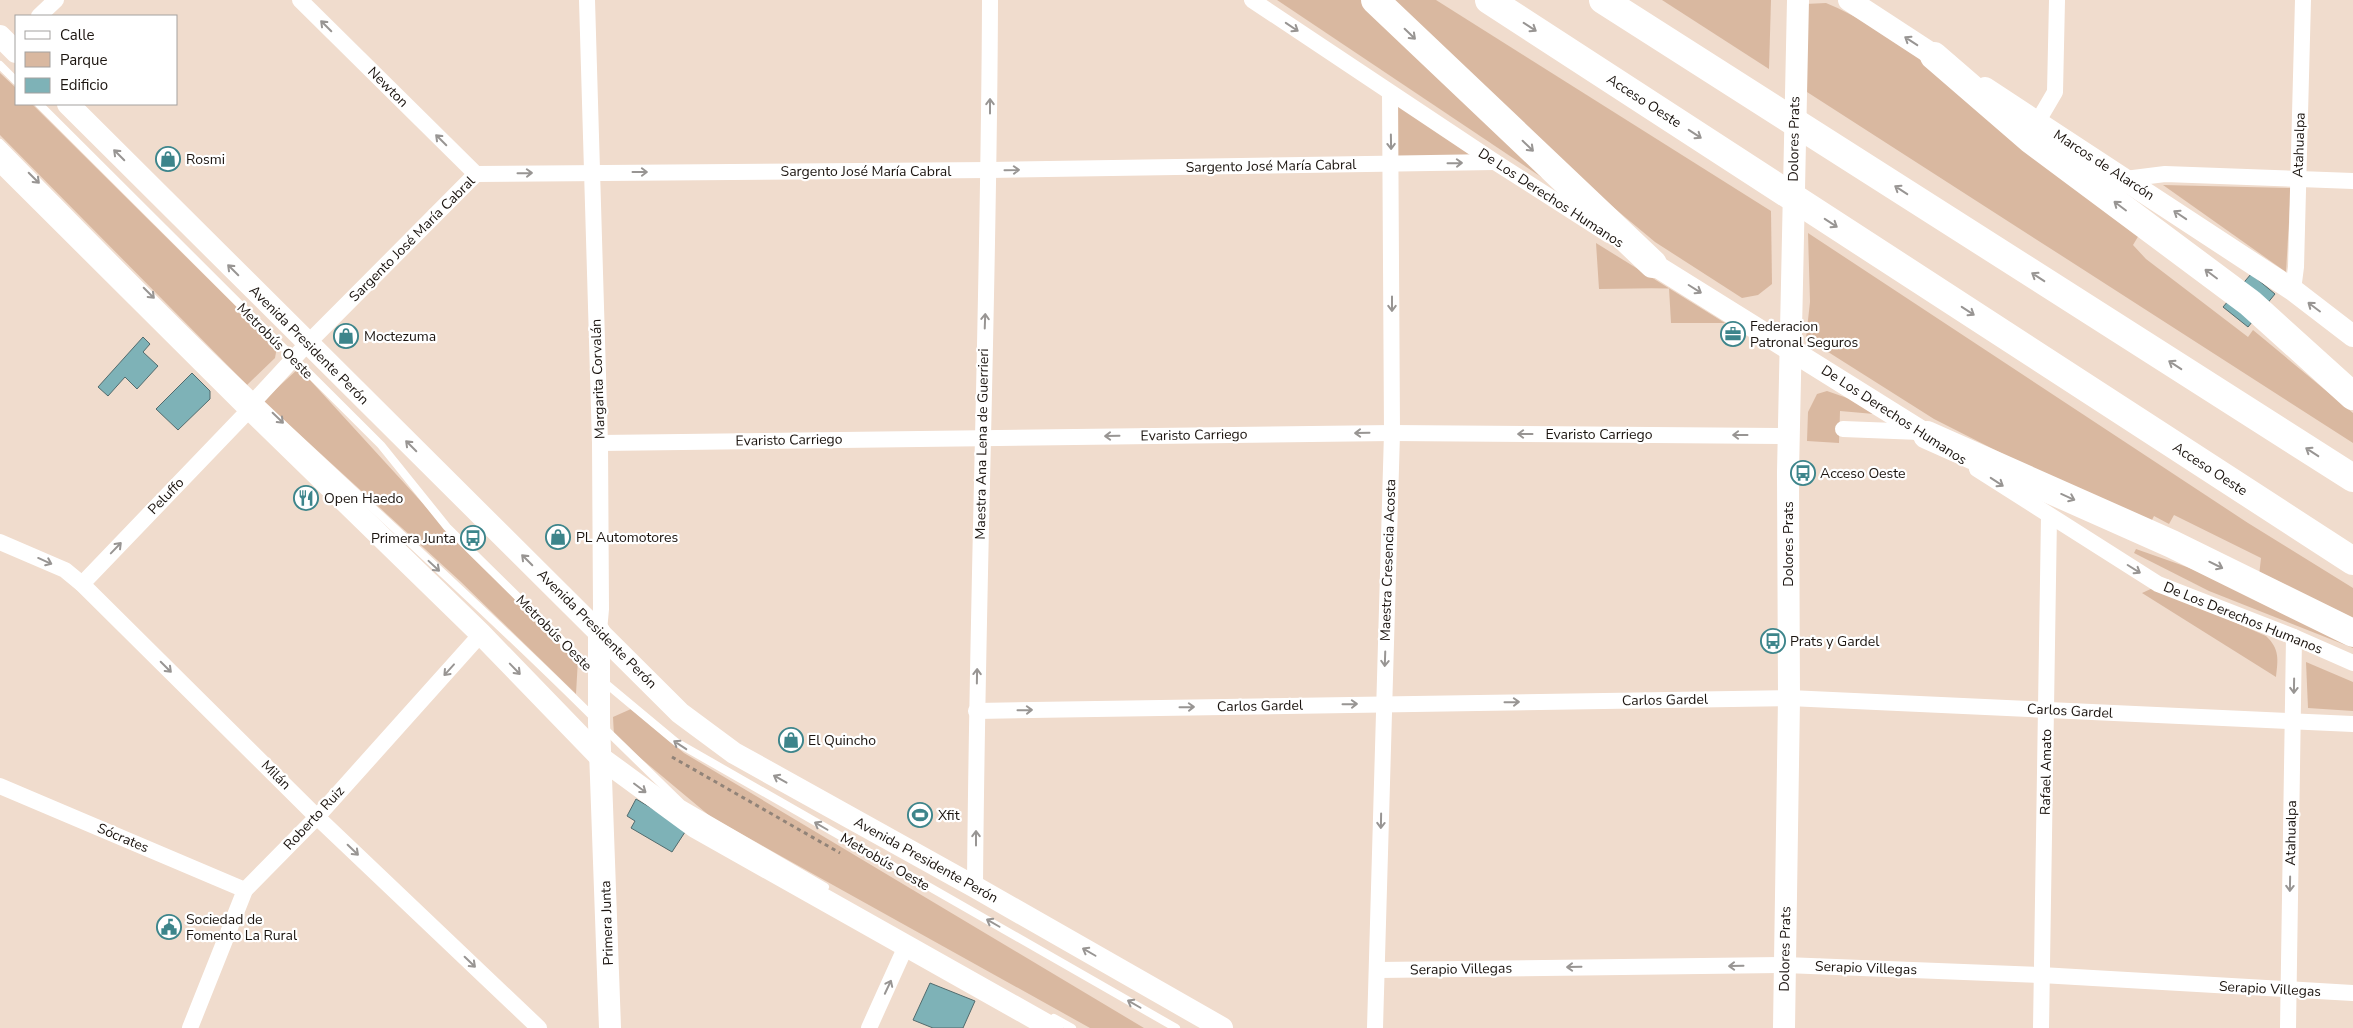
<svg xmlns="http://www.w3.org/2000/svg" width="2353" height="1028" viewBox="0 0 2353 1028" font-family="'Nunito Sans',sans-serif">
  <rect width="100%" height="100%" fill="#f0dccd"/>
  <g fill="#d9b8a0">
    <path d="M1277,0H1364L1574,199Z"/>
    <path d="M1389,0H1436L1771,211L1772,284L1758,295L1742,298L1655,242L1530,138Z"/>
    <path d="M1662,0H1771L1769,69Z"/>
    <path d="M1826,3C1888,29 1943,75 1995,117C2043,157 2091,196 2139,235L2133,245L2146,259L2248,337L2253,330L2353,413V443L1807,92L1805,4Z"/>
    <path d="M0,73L16,88V104H32L277,347L275,358L247,385L0,135Z"/>
    <path d="M1395,103L1474,157L1397,158Z"/>
    <path d="M2163,185L2291,188L2286,272Z"/>
    <path d="M1808,233L2248,523L2353,588V619L2259,576L2261,558L2174,515L2169,524L2154,516L2150,524L2060,483L1934,419L1806,338L1810,302Z"/>
    <path d="M1596,243L1725,323H1671L1669,288L1599,289Z"/>
    <path d="M299,368L470,555L578,659L576,694L460,581L263,401Z"/>
    <path d="M1827,391L1850,399L1874,414L1840,411L1839,443L1807,441L1808,412L1817,394Z"/>
    <path d="M2136,549L2249,589L2353,637V648L2209,591L2134,553Z"/>
    <path d="M2155,587L2266,636C2280,649 2278,660 2276,677L2142,593Z"/>
    <path d="M2306,662L2353,682V711L2308,708Z"/>
    <path d="M631,709L684,753L1144,1028H1090L711,817L614,736L613,717Z"/>
  </g>
  <g fill="#7eb2b7" stroke="#526b6d">
    <path d="M2251,274L2275,294L2248,327L2223,307Z"/>
    <path d="M143,337L150,344L143,352L158,366L137,389L125,377L108,396L98,387Z"/>
    <path d="M192,373L210,391V399L178,430L156,409Z"/>
    <path d="M636,799L687,829L672,852L631,828L635,821L627,816Z"/>
    <path d="M930,983L975,1001L963,1028H933L913,1020Z"/>
  </g>
  <g fill="none" stroke-linecap="round" stroke-linejoin="round">
    <path stroke="#918378" stroke-width="3" stroke-dasharray="4 4" stroke-linecap="butt" d="M672,757L840,853"/>
    <g stroke="#fff" stroke-width="8">
      <path d="M0,65L16,81"/>
      <path d="M39,104L381,445L447,527L594,672"/>
      <path d="M0,143C78,222 155,302 235,379C354,493 478,602 595,719"/>
      <path d="M604,682L676,742L1176,1028"/>
      <path d="M605,729L682,804L825,887"/>
      <path d="M1054,1018L1072,1028"/>
    </g>
    <g stroke="#fff" stroke-width="16">
      <path d="M300,0L476,174"/>
      <path d="M587,0L600,443L601,609L599,631"/>
      <path d="M1252,0L1495,162L1609,235"/>
      <path d="M39,16L56,0"/>
      <path d="M2038,121L2055,92L2057,0"/>
      <path d="M2125,179L2165,174L2353,181"/>
      <path d="M2293,290L2296,267L2303,0"/>
      <path d="M1843,429L1920,432"/>
      <path d="M600,443L1392,433L1789,436"/>
      <path d="M1977,469L2158,584L2294,637L2353,663"/>
      <path d="M0,542L65,570L82,584L317,817L539,1028"/>
      <path d="M82,584L250,409L257,398L307,344L476,174L990,170L1495,162"/>
      <path d="M976,711L1789,698L2353,724"/>
      <path d="M0,786L245,890"/>
      <path d="M975,887C977,591 989,296 990,0"/>
      <path d="M1378,970L1785,965L2041,975L2353,993"/>
      <path d="M190,1028L245,890L317,817L481,634"/>
      <path d="M869,1028L906,946"/>
      <path d="M1375,1028L1392,433L1390,93"/>
      <path d="M2041,1028L2049,516"/>
      <path d="M2288,1028L2294,637"/>
    </g>
    <g stroke="#fff" stroke-width="22">
      <path d="M1849,0L1947,64"/>
      <path d="M0,36L16,52"/>
      <path d="M1985,88L2293,290L2353,336"/>
      <path d="M68,104L680,713L734,753L975,887L1222,1028"/>
      <path d="M0,160L250,409L481,634L601,758L695,827L1052,1028"/>
      <path d="M1653,264L1927,435"/>
      <path d="M599,631V723L610,1028"/>
      <path d="M1784,1028L1789,698L1788,472L1798,0"/>
    </g>
    <g stroke="#fff" stroke-width="28">
      <path d="M1375,0L1653,264"/>
      <path d="M1489,0L2353,561"/>
      <path d="M1603,0L2353,478"/>
      <path d="M1934,56L2030,139L2250,303L2353,396"/>
      <path d="M1927,435L2172,544L2353,633"/>
    </g>
  </g>
  <defs><path id="oneway-shaft" d="M-6 0H5M1.5-3L5.5 0L1.5 3" fill="none" stroke-width="1.6" stroke-linecap="round" stroke-linejoin="round" transform="scale(1.25)"/></defs>
  <g stroke="#989593">
    <use href="#oneway-shaft" transform="translate(326 26) rotate(-135)"/>
    <use href="#oneway-shaft" transform="translate(1292 27) rotate(34)"/>
    <use href="#oneway-shaft" transform="translate(1530 27) rotate(33)"/>
    <use href="#oneway-shaft" transform="translate(1410 34) rotate(44)"/>
    <use href="#oneway-shaft" transform="translate(1911 41) rotate(-147)"/>
    <use href="#oneway-shaft" transform="translate(990 106) rotate(-90)"/>
    <use href="#oneway-shaft" transform="translate(1695 134) rotate(33)"/>
    <use href="#oneway-shaft" transform="translate(441 140) rotate(-135)"/>
    <use href="#oneway-shaft" transform="translate(1391 142) rotate(89)"/>
    <use href="#oneway-shaft" transform="translate(1528 146) rotate(44)"/>
    <use href="#oneway-shaft" transform="translate(119 155) rotate(-135)"/>
    <use href="#oneway-shaft" transform="translate(1455 163) rotate(-1)"/>
    <use href="#oneway-shaft" transform="translate(1012 170) rotate(-1)"/>
    <use href="#oneway-shaft" transform="translate(640 172)"/>
    <use href="#oneway-shaft" transform="translate(525 173) rotate(-1)"/>
    <use href="#oneway-shaft" transform="translate(34 178) rotate(45)"/>
    <use href="#oneway-shaft" transform="translate(1901 190) rotate(-147)"/>
    <use href="#oneway-shaft" transform="translate(2120 206) rotate(-143)"/>
    <use href="#oneway-shaft" transform="translate(2180 215) rotate(-146)"/>
    <use href="#oneway-shaft" transform="translate(1831 223) rotate(33)"/>
    <use href="#oneway-shaft" transform="translate(233 270) rotate(-135)"/>
    <use href="#oneway-shaft" transform="translate(2211 274) rotate(-143)"/>
    <use href="#oneway-shaft" transform="translate(2038 277) rotate(-147)"/>
    <use href="#oneway-shaft" transform="translate(1695 289) rotate(32)"/>
    <use href="#oneway-shaft" transform="translate(149 293) rotate(45)"/>
    <use href="#oneway-shaft" transform="translate(1392 304) rotate(90)"/>
    <use href="#oneway-shaft" transform="translate(2314 307) rotate(-143)"/>
    <use href="#oneway-shaft" transform="translate(1968 311) rotate(33)"/>
    <use href="#oneway-shaft" transform="translate(985 321) rotate(-88)"/>
    <use href="#oneway-shaft" transform="translate(2175 365) rotate(-147)"/>
    <use href="#oneway-shaft" transform="translate(278 418) rotate(44)"/>
    <use href="#oneway-shaft" transform="translate(1362 433) rotate(179)"/>
    <use href="#oneway-shaft" transform="translate(1525 434) rotate(-180)"/>
    <use href="#oneway-shaft" transform="translate(1740 435) rotate(-180)"/>
    <use href="#oneway-shaft" transform="translate(1112 436) rotate(179)"/>
    <use href="#oneway-shaft" transform="translate(411 446) rotate(-135)"/>
    <use href="#oneway-shaft" transform="translate(2312 452) rotate(-147)"/>
    <use href="#oneway-shaft" transform="translate(1997 482) rotate(33)"/>
    <use href="#oneway-shaft" transform="translate(2068 497) rotate(24)"/>
    <use href="#oneway-shaft" transform="translate(116 548) rotate(-46)"/>
    <use href="#oneway-shaft" transform="translate(527 560) rotate(-135)"/>
    <use href="#oneway-shaft" transform="translate(45 561) rotate(24)"/>
    <use href="#oneway-shaft" transform="translate(2216 565) rotate(26)"/>
    <use href="#oneway-shaft" transform="translate(434 566) rotate(43)"/>
    <use href="#oneway-shaft" transform="translate(2134 569) rotate(32)"/>
    <use href="#oneway-shaft" transform="translate(1385 659) rotate(92)"/>
    <use href="#oneway-shaft" transform="translate(166 667) rotate(45)"/>
    <use href="#oneway-shaft" transform="translate(515 669) rotate(46)"/>
    <use href="#oneway-shaft" transform="translate(449 670) rotate(132)"/>
    <use href="#oneway-shaft" transform="translate(977 676) rotate(-89)"/>
    <use href="#oneway-shaft" transform="translate(2294 686) rotate(91)"/>
    <use href="#oneway-shaft" transform="translate(1512 702) rotate(-1)"/>
    <use href="#oneway-shaft" transform="translate(1350 704) rotate(-1)"/>
    <use href="#oneway-shaft" transform="translate(1187 707) rotate(-1)"/>
    <use href="#oneway-shaft" transform="translate(1025 710) rotate(-1)"/>
    <use href="#oneway-shaft" transform="translate(680 745) rotate(-147)"/>
    <use href="#oneway-shaft" transform="translate(780 779) rotate(-151)"/>
    <use href="#oneway-shaft" transform="translate(640 788) rotate(37)"/>
    <use href="#oneway-shaft" transform="translate(1381 821) rotate(91)"/>
    <use href="#oneway-shaft" transform="translate(821 826) rotate(-150)"/>
    <use href="#oneway-shaft" transform="translate(976 838) rotate(-90)"/>
    <use href="#oneway-shaft" transform="translate(353 850) rotate(44)"/>
    <use href="#oneway-shaft" transform="translate(2290 884) rotate(91)"/>
    <use href="#oneway-shaft" transform="translate(993 923) rotate(-150)"/>
    <use href="#oneway-shaft" transform="translate(1089 952) rotate(-150)"/>
    <use href="#oneway-shaft" transform="translate(470 962) rotate(44)"/>
    <use href="#oneway-shaft" transform="translate(1736 966) rotate(179)"/>
    <use href="#oneway-shaft" transform="translate(1574 967) rotate(179)"/>
    <use href="#oneway-shaft" transform="translate(888 987) rotate(-65)"/>
    <use href="#oneway-shaft" transform="translate(1134 1004) rotate(-150)"/>
  </g>
  <defs>
    <symbol id="shop-ring" viewBox="-11 -11 22 22"><circle r="9.5" fill="#fff" stroke="#3d858b" stroke-width="1.5"/><path d="M-5-2.5h2.3a2.7 3.5 0 0 1 5.4 0H5L5.5 6h-11ZM-1.5-2.5h3a1.5 2.3 0 0 0-3 0Z" fill="#3d858b"/></symbol>
    <symbol id="office-ring" viewBox="-11 -11 22 22"><circle r="9.5" fill="#fff" stroke="#3d858b" stroke-width="1.5"/><path d="M-6-3h4V-5.5h4V-3h4V5H-6ZM-1-4.5V-3h2v-1.5ZM-6 0V1H6V0Z" fill="#3d858b"/></symbol>
    <symbol id="bus-ring" viewBox="-11 -11 22 22"><circle r="9.5" fill="#fff" stroke="#3d858b" stroke-width="1.5"/><path d="M-5-6H5V4H4V6H2V4H-2V6H-4V4H-5ZM-3.5-4V0h7V-4ZM-3.5 1.2v1.5H-2V1.2ZM2 1.2v1.5H3.5V1.2Z" fill="#3d858b"/></symbol>
    <symbol id="restaurant-ring" viewBox="-11 -11 22 22"><circle r="9.5" fill="#fff" stroke="#3d858b" stroke-width="1.5"/><path d="M-5-6h1v4h1v-4h1v4h1v-4h1v5L-1.5 .5V6h-2V.5L-5-1ZM5-6V6H3V1.5H1.5Q1.5-4 5-6Z" fill="#3d858b"/></symbol>
    <symbol id="stadium-ring" viewBox="-11 -11 22 22"><circle r="9.5" fill="#fff" stroke="#3d858b" stroke-width="1.5"/><path d="M0-5a6.5 5 0 1 0 0 10a6.5 5 0 1 0 0-10ZM-3.5-1.8h7v3.6h-7Z" fill="#3d858b"/></symbol>
    <symbol id="civic-ring" viewBox="-11 -11 22 22"><circle r="9.5" fill="#fff" stroke="#3d858b" stroke-width="1.5"/><path d="M-.6-6.5H3V-4.5H.6V-3L4-1V1h2V6H-6V1h2V-1L-.6-3ZM-1.2 2.5V6h2.4V2.5Z" fill="#3d858b"/></symbol>
  </defs>
  <g fill-rule="evenodd">
    <use href="#shop-ring" x="154" y="145" width="28" height="28"/>
    <use href="#office-ring" x="1719" y="320" width="28" height="28"/>
    <use href="#shop-ring" x="332" y="322" width="28" height="28"/>
    <use href="#bus-ring" x="1789" y="459" width="28" height="28"/>
    <use href="#restaurant-ring" x="292" y="484" width="28" height="28"/>
    <use href="#shop-ring" x="544" y="523" width="28" height="28"/>
    <use href="#bus-ring" x="459" y="524" width="28" height="28"/>
    <use href="#bus-ring" x="1759" y="627" width="28" height="28"/>
    <use href="#shop-ring" x="777" y="726" width="28" height="28"/>
    <use href="#stadium-ring" x="906" y="801" width="28" height="28"/>
    <use href="#civic-ring" x="155" y="913" width="28" height="28"/>
  </g>
  <g text-anchor="middle" dominant-baseline="central" stroke-width="4.5" stroke-linejoin="round" paint-order="stroke">
    <g font-size="14" fill="#1b140f" stroke="#fff">
      <text transform="translate(388 87) rotate(45)">Newton</text>
      <text transform="translate(1644 101) rotate(33)">Acceso Oeste</text>
      <text transform="translate(1794 139) rotate(-89)">Dolores Prats</text>
      <text transform="translate(2299 145) rotate(-88)">Atahualpa</text>
      <text transform="translate(2104 165) rotate(33)">Marcos de Alarcón</text>
      <text transform="translate(1271 166) rotate(-1)">Sargento José María Cabral</text>
      <text x="866" y="171">Sargento José María Cabral</text>
      <text transform="translate(1551 198) rotate(33)">De Los Derechos Humanos</text>
      <text transform="translate(412 239) rotate(-45)">Sargento José María Cabral</text>
      <text transform="translate(275 341) rotate(45)">Metrobús Oeste</text>
      <text transform="translate(309 345) rotate(45)">Avenida Presidente Perón</text>
      <text transform="translate(598 379) rotate(-92)">Margarita Corvalán</text>
      <text transform="translate(1894 415) rotate(33)">De Los Derechos Humanos</text>
      <text x="1599" y="434">Evaristo Carriego</text>
      <text transform="translate(1194 435) rotate(-1)">Evaristo Carriego</text>
      <text transform="translate(789 440) rotate(-1)">Evaristo Carriego</text>
      <text transform="translate(982 444) rotate(-89)">Maestra Ana Lena de Guerrieri</text>
      <text transform="translate(2210 469) rotate(33)">Acceso Oeste</text>
      <text transform="translate(166 496) rotate(-46)">Peluffo</text>
      <text transform="translate(1788 544) rotate(-90)">Dolores Prats</text>
      <text transform="translate(1388 560) rotate(-88)">Maestra Cresencia Acosta</text>
      <text transform="translate(2243 618) rotate(22)">De Los Derechos Humanos</text>
      <text transform="translate(597 629) rotate(45)">Avenida Presidente Perón</text>
      <text transform="translate(554 633) rotate(45)">Metrobús Oeste</text>
      <text transform="translate(1665 700) rotate(-1)">Carlos Gardel</text>
      <text transform="translate(1260 706) rotate(-1)">Carlos Gardel</text>
      <text transform="translate(2070 711) rotate(3)">Carlos Gardel</text>
      <text transform="translate(2046 772) rotate(-89)">Rafael Amato</text>
      <text transform="translate(276 775) rotate(45)">Milán</text>
      <text transform="translate(314 818) rotate(-47)">Roberto Ruiz</text>
      <text transform="translate(2291 833) rotate(-89)">Atahualpa</text>
      <text transform="translate(123 838) rotate(23)">Sócrates</text>
      <text transform="translate(926 860) rotate(29)">Avenida Presidente Perón</text>
      <text transform="translate(885 862) rotate(30)">Metrobús Oeste</text>
      <text transform="translate(607 923) rotate(-92)">Primera Junta</text>
      <text transform="translate(1785 949) rotate(-89)">Dolores Prats</text>
      <text transform="translate(1866 968) rotate(2)">Serapio Villegas</text>
      <text transform="translate(1461 969) rotate(-1)">Serapio Villegas</text>
      <text transform="translate(2270 989) rotate(3)">Serapio Villegas</text>
    </g>
    <g font-size="14" fill="#1b140f" stroke="#fff" text-anchor="start">
      <text x="186" y="159">Rosmi</text>
      <text x="1750" y="326">Federacion<tspan x="1750" dy="16">Patronal Seguros</tspan></text>
      <text x="364" y="336">Moctezuma</text>
      <text x="1820" y="473">Acceso Oeste</text>
      <text x="324" y="498">Open Haedo</text>
      <text x="576" y="537">PL Automotores</text>
      <text x="456" y="538" text-anchor="end">Primera Junta</text>
      <text x="1790" y="641">Prats y Gardel</text>
      <text x="808" y="740">El Quincho</text>
      <text x="938" y="815">Xfit</text>
      <text x="186" y="919">Sociedad de<tspan x="186" dy="16">Fomento La Rural</tspan></text>
    </g>
  </g>
  <rect x="15" y="15" width="162" height="90" fill="#ffffff" stroke="#a4a19f"/>
  <rect x="25" y="31" width="25" height="8" fill="#ffffff" stroke="#a4a19f"/>
  <text x="60" y="40" font-size="15" fill="#1b140f">Calle</text>
  <rect x="25" y="52" width="25" height="15" fill="#d9b8a0" stroke="#a4a19f"/>
  <text x="60" y="65" font-size="15" fill="#1b140f">Parque</text>
  <rect x="25" y="78" width="25" height="15" fill="#7eb2b7" stroke="#a4a19f"/>
  <text x="60" y="90" font-size="15" fill="#1b140f">Edificio</text>
</svg>
